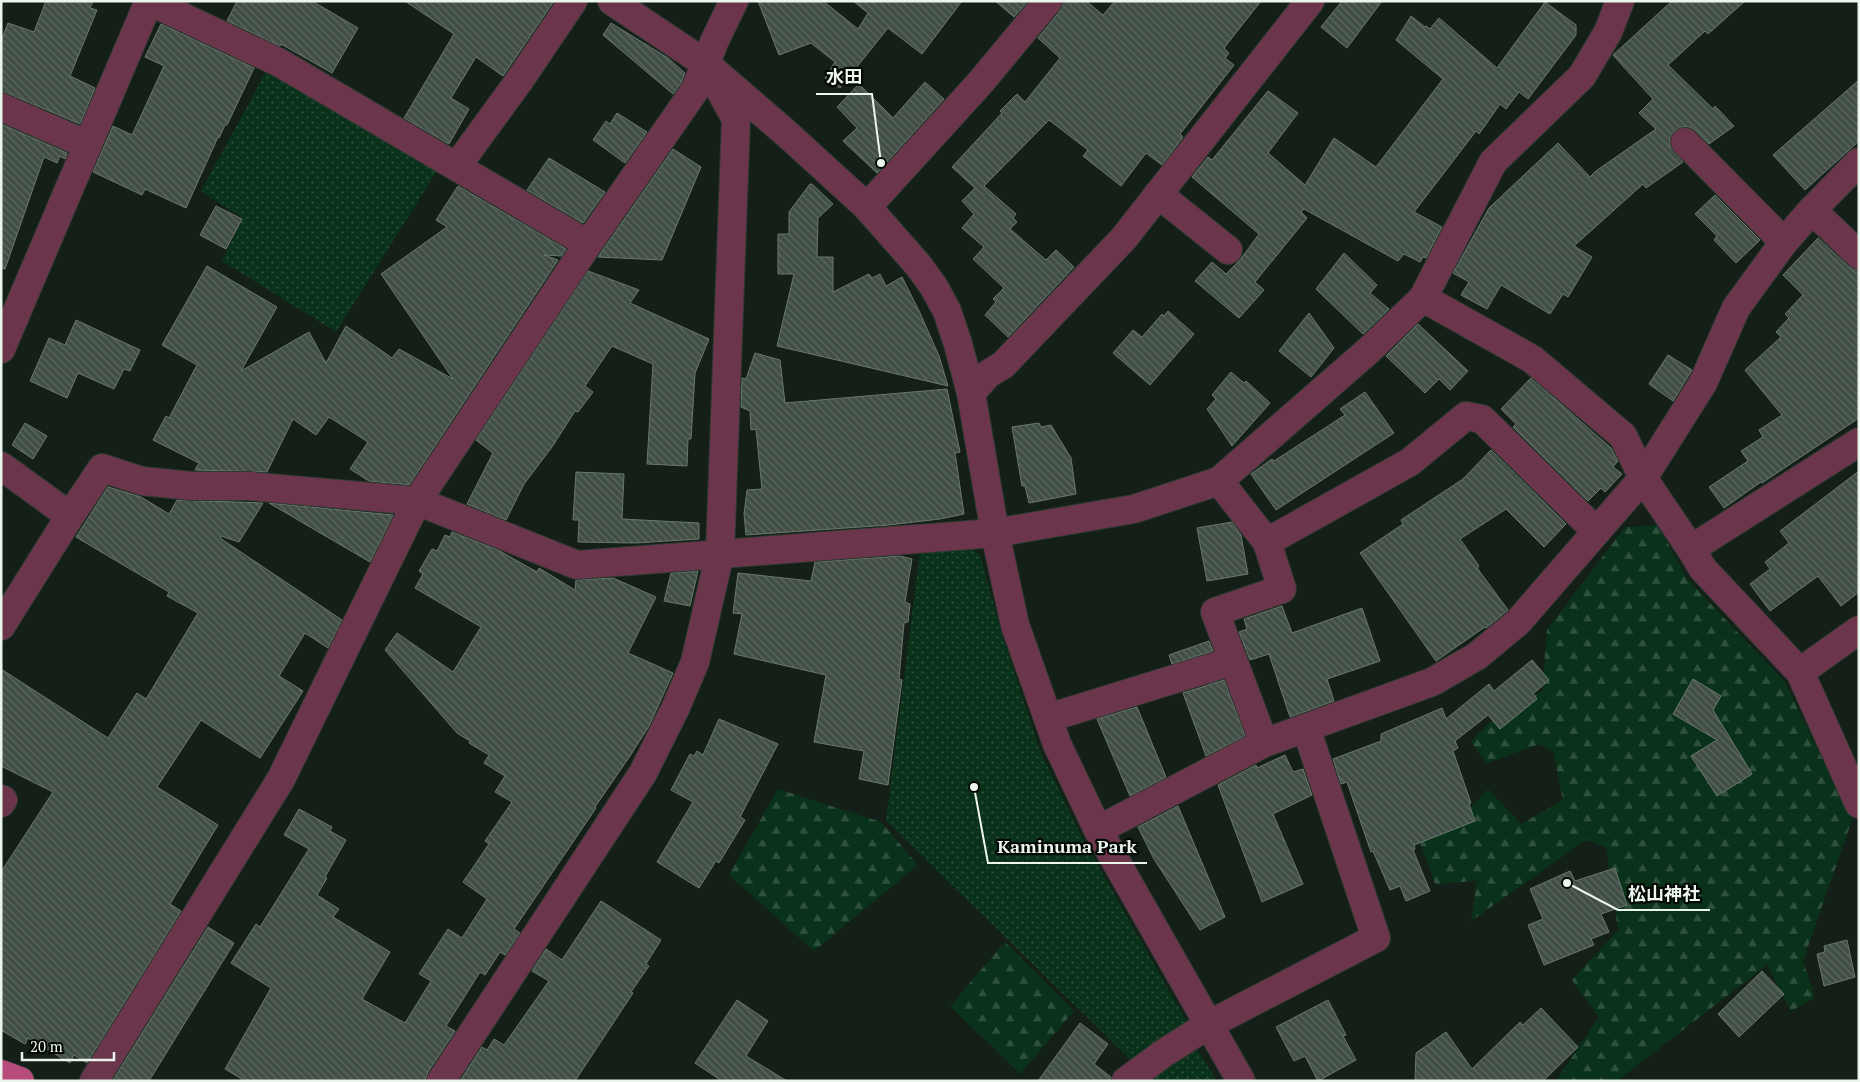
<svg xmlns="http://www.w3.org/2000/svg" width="1860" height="1082" viewBox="0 0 1860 1082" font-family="'PT Serif','Noto Sans JP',serif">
  <defs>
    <pattern id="forest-firs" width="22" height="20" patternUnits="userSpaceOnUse" patternTransform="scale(1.25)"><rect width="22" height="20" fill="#0a321a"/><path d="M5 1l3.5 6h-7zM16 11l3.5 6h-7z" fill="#2e503c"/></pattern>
    <pattern id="park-dots" width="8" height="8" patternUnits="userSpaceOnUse" patternTransform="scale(1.25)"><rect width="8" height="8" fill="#0a321a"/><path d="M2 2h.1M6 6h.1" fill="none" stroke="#2e503c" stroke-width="1.8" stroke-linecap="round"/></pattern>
    <pattern id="building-back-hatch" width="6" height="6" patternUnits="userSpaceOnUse" patternTransform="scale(1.25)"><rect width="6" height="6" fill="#414e45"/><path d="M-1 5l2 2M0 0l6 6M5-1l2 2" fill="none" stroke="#5d6860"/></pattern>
  </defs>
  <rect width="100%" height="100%" fill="#141f17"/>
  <g fill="url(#forest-firs)">
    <path d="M1658,525L1687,579L1785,682L1852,820L1803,961L1815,998L1791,1011L1767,965L1617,1081H1556L1599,1017L1572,980L1618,930L1606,847L1586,840L1471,921L1477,881L1435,884L1408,809L1432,826L1473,805L1488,789L1521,824L1563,800L1553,752L1539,744L1487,763L1471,742L1489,723L1542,691L1547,630L1625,527Z"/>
    <path d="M778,789L881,822L918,865L814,951L729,875Z"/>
    <path d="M1005,942L1074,1011L1020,1074L950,1006Z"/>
  </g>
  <g fill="url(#park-dots)">
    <path d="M267,70L440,166L336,332L222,261L243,218L201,191Z"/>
    <path d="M964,544L980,555L1002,635L1041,753L1083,839L1188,1024L1134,1063L886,821L920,551Z"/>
    <path d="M1196,1047L1217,1081H1150Z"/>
  </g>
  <g fill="url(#building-back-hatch)" stroke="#6a786e">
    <path d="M46,1H93L90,8L97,10L70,76L95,88L80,124L7,93L1,92V41L8,23L34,32Z"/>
    <path d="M237,1H312L358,28L332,73L281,44L280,46L227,21Z"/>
    <path d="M405,1H554L503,76L476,57L451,98L469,109L449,144L404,118L454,34Z"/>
    <path d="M758,1H823L858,29L868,13L853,1H962L922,54L888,28L840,88L825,78L835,62L811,43L779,55Z"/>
    <path d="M995,1H1028L1014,17Z"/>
    <path d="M1063,1H1086L1103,15L1115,1H1261L1224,48L1229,53L1225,58L1234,65L1180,134L1183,137L1162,165L1146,153L1121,186L1083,156L1088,150L1049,120L984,186L1016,214L1013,218L1017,222L1010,229L1046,260L1056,250L1074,267L1008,337L985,315L996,302L993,299L1004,288L973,259L984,247L962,228L974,214L962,201L975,188L952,167L1002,113L1000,111L1017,94L1025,102L1060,58L1038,38L1060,11Z"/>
    <path d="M1342,1H1382L1347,48L1321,27Z"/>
    <path d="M1672,1H1745L1708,34L1705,31L1668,65L1713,109L1715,106L1734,126L1709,144L1696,131L1690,127H1682L1674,131L1670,138V146L1683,162L1646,188L1643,184L1574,246L1592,257L1568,297L1563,294L1550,314L1501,285L1487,309L1461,295L1469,282L1453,273L1489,208L1558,143L1590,177L1596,171L1656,129L1639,113L1653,99L1613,55Z"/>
    <path d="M1545,2L1576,25V35L1528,99L1519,92L1506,109L1500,104L1479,134L1476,131L1414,212L1442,227L1426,258L1423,257L1420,262L1404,254L1398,261L1304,209L1301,212L1307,218L1255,282L1264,290L1239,318L1195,281L1212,262L1226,274L1240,260L1259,234L1192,177L1208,157L1212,160L1268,91L1298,113L1268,153L1305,185L1334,138L1376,167L1443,79L1396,40L1411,16L1425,27L1426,26L1430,29L1439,18L1497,68Z"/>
    <path d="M611,23L668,58L685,73L681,83L673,94L603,35Z"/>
    <path d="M161,24L254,68L227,125H225L219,138L218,137L186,208L145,189L142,195L93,172L113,126L132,135L164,66L145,57Z"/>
    <path d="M1859,80V141L1805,190L1773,155Z"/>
    <path d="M925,82L944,99L877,173L843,141L857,128L837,107L859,84L893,118Z"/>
    <path d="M617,113L647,132L625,163L593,140L606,121L610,124Z"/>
    <path d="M1,124L67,153L65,159L60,156L57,163L44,157L5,269L1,268Z"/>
    <path d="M673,149L701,167L662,260L598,257Z"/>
    <path d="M549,158L605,192L583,223L527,190Z"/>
    <path d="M810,184H812L833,204L818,218L817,257H833V292L869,274L872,278L880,274L886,286L902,277L920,313L939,356L948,386L777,346L794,274H778V234H789V212Z"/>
    <path d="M458,186L566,249L562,256L544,255L558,260L409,485L369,481L350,469L368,442L329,417L316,435L293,419L267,472L195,470L199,463L153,440L166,416L169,418L197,365L162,345L207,266L277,307L241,371L309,332L326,363L346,326L392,358L399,349L453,379L381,274L447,227L436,220Z"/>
    <path d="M1715,195L1760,240L1736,263L1714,240L1717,236L1695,214Z"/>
    <path d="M216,206L242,219L226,249L200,235Z"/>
    <path d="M1818,238L1848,266L1859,271V418L1762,483L1761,482L1724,508L1709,487L1748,461L1741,451L1763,437L1759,430L1782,415L1745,370L1781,337L1776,332L1789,318L1785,314L1803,295L1783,275Z"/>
    <path d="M1344,253L1377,285L1370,293L1389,309L1363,334L1316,289Z"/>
    <path d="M588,271L639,290L630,303L709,339L695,373L691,439H688L687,466L647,464L653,364L612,346L585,386L593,392L578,412L575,411L552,447L524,484L506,520L467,504L493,453L476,440Z"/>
    <path d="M1168,311L1194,334L1150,385L1113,353L1133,330L1142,337L1162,314L1164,316Z"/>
    <path d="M1309,313L1334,348L1311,377L1279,351Z"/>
    <path d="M76,320L140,350L130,371L124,369L114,389L78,373L67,398L30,381L49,338L65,345Z"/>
    <path d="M1418,324L1468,371L1450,390L1439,379L1425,393L1386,356Z"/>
    <path d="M755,353L780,360L785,403L947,389L960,452L955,453L964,514L940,519L889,525L746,535L744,514L747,490L762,489L756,429L751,430L750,411L741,407L742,378L746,379Z"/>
    <path d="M1668,355L1692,370L1673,401L1649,384Z"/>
    <path d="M1231,372L1244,383L1246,381L1270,403L1232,446L1207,409L1216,399L1212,395Z"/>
    <path d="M1531,378L1611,448L1618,461L1613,467L1622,474L1605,492L1601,488L1588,501L1513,427L1516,424L1501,409Z"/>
    <path d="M1365,392L1394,433L1276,510L1251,474L1272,459L1274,461L1345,415L1340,409Z"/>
    <path d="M25,423L47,436L33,459L12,445Z"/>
    <path d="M1039,423L1041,427L1051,425L1071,458L1076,494L1029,503L1025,486H1022L1012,427Z"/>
    <path d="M1491,450L1566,524L1544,547L1506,509L1460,539L1479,566L1477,568L1508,610L1486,628L1485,627L1436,661L1360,553L1403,524L1401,520L1463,479Z"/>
    <path d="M1859,471V592L1841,606L1818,576L1770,611L1750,584L1770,569L1765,562L1789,543L1780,531Z"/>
    <path d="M576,472L624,474L622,519L699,523V539L636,543L578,542L579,520H573Z"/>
    <path d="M108,487L141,497L169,514L177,500L263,503L239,542L221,536L220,538L342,620L328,648L305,633L279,676L303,691L260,758L201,720L157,787L218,825L170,904L181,911L87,1063L74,1055L70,1063L28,1038L25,1044L1,1030V872L53,792L1,766V669L108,738L137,693L146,699L198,613L167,596L169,592L76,537Z"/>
    <path d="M269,503L393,515L370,562Z"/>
    <path d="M1232,522L1241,535L1248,574L1207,581L1197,528Z"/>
    <path d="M452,532L498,550L537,572L539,568L575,590L576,580L613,578L656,597L628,653L673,673L649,726L630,756L595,807L596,808L514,929L520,933L505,955L500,952L485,975L480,972L446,1026L455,1031L428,1072L425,1081H245L225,1069L271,988L231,963L256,924L260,927L309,849L284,835L299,809L332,827L330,831L346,840L325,877L327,878L317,895L339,909L333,917L390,952L362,999L405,1023L431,981L419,974L448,929L462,938L487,899L463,882L489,844L485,841L512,802L495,792L505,776L484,763L489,755L469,743L470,741L457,733L385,650L397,633L453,672L481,627L415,588L423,574L419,571L432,549L437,551L445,535L450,537Z"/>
    <path d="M900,556L912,559L905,602L910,604L908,622L904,623L899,679L902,680L888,785L859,779L864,751L814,742L826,675L734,654L742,614L733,613L738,573L811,581L815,562Z"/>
    <path d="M698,571L690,606L664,601L671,573Z"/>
    <path d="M1282,606L1292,633L1362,608L1380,661L1327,679L1334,701L1290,717L1269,654L1250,660L1239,632L1247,629L1244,619Z"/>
    <path d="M1209,641L1213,651L1172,664L1169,655Z"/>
    <path d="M1532,660L1549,680L1533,694L1537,699L1500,729L1488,715L1455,741L1458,748L1453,751L1471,803L1469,804L1475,821L1414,845L1415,849L1413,850L1430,891L1406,901L1400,886L1390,890L1373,851L1371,852L1347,782L1341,784L1333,759L1381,741V734L1442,708L1446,719L1489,684L1494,691Z"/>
    <path d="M1693,679L1721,696L1713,710L1752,774L1717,796L1691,756L1717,740L1673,714Z"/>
    <path d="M1224,680L1245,736L1206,756L1183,693Z"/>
    <path d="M1137,707L1166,777L1130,796L1097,719Z"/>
    <path d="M719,719L778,744L740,817L745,820L719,863L716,861L699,888L657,862L693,802L671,790L690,754L694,756L697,751L703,755Z"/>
    <path d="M1285,755L1293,772L1303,769L1312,795L1273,814L1303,884L1262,902L1218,785L1256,765L1257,768Z"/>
    <path d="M1178,806L1225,917L1200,930L1154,859L1138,827Z"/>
    <path d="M1615,868L1627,905L1601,914L1609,932L1591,939L1594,945L1544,965L1528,925L1543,919L1530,889L1570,871L1575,881Z"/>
    <path d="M601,901L661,940L646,964L649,966L631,992L633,993L575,1081H460L482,1047L487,1050L494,1039L504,1045L549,981L532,971L546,949L562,960Z"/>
    <path d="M208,927L234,943L149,1081H115L113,1080Z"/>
    <path d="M1847,940L1855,977L1824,986L1817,954L1825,952L1824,946Z"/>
    <path d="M1762,971L1784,994L1739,1037L1718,1014Z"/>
    <path d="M737,1000L768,1021L746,1056L787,1081H722L695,1063Z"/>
    <path d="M1328,1000L1346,1035L1343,1036L1356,1060L1318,1081L1305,1056L1294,1061L1276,1027Z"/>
    <path d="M1541,1008L1578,1047L1543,1081H1415L1416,1053L1446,1032L1472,1069L1520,1022L1523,1025Z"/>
    <path d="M1080,1023L1108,1044L1094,1064L1111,1077V1081H1038Z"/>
  </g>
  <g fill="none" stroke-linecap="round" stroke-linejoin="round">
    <defs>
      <g id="minor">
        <path d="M612,1L706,64L787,134L867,207L918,265L934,287L947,311L958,344L971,393L995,533L1015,625L1057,744L1098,830L1241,1081"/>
        <path d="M1,107L88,145"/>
        <path d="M1685,142L1784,242"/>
        <path d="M457,166L519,81L573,1"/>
        <path d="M1158,194L1228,250"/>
        <path d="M867,207L980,83L1048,1"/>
        <path d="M1812,210L1859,255"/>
        <path d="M1423,298L1532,359L1623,436L1643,478L1691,549L1703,569L1800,672L1859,804"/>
        <path d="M1,349L149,1L280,63L588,244"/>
        <path d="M971,393L988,374L1003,365L1124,238L1310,1"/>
        <path d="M1,466L70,516L1,626"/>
        <path d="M1219,481L1267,542L1282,589L1215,612L1264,743"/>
        <path d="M70,516L102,468L142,481L192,486H249L417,501L577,565L995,533L1134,509L1219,481L1368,351L1423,298L1493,162L1582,76L1608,32L1620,1"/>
        <path d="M1267,542L1410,462L1466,416L1482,419L1596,531"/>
        <path d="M1691,549L1859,442"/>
        <path d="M1800,672L1859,630"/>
        <path d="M1048,718L1233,661"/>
        <path d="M1,799L3,800L1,803"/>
        <path d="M1098,830L1264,743L1432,682L1477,656L1518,622L1643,478L1703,383L1736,308L1784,242L1812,210L1859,162"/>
        <path d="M94,1081L281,779L417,501L588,244L695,90L715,40L734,1"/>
        <path d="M441,1081L643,773L676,707L695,662L720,553L736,119L714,79"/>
        <path d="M1126,1081L1164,1053L1208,1025L1376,938L1306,728"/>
      </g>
      <path id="major" d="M1,1074L20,1081"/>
    </defs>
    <use href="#minor" stroke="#2e3931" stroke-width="30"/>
    <use href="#major" stroke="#2e3931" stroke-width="30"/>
    <use href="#minor" stroke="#6b364c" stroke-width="28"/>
    <use href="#major" stroke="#b74b7b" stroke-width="28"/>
  </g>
  <path fill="none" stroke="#ecf4ee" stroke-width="2" d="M881 163L872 94H816M974 787L988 863H1147M1567 883L1618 910H1710"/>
  <g fill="#ecf4ee" stroke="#040805" stroke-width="2">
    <circle cx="881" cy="163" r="5"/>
    <circle cx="974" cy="787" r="5"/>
    <circle cx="1567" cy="883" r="5"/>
  </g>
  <g font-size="18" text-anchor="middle" font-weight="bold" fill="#ecf4ee" stroke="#040805" stroke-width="4.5" stroke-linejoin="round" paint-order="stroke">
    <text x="844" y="83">水田</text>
    <text x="1067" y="853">Kaminuma Park</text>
    <text x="1664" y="900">松山神社</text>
  </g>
  <rect width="1860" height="1082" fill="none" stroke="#ecf4ee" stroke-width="5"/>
  <path d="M22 1052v8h92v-8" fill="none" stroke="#ecf4ee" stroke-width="2.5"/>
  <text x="30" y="1052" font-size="15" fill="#ecf4ee" stroke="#040805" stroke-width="4" paint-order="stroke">20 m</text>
</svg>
